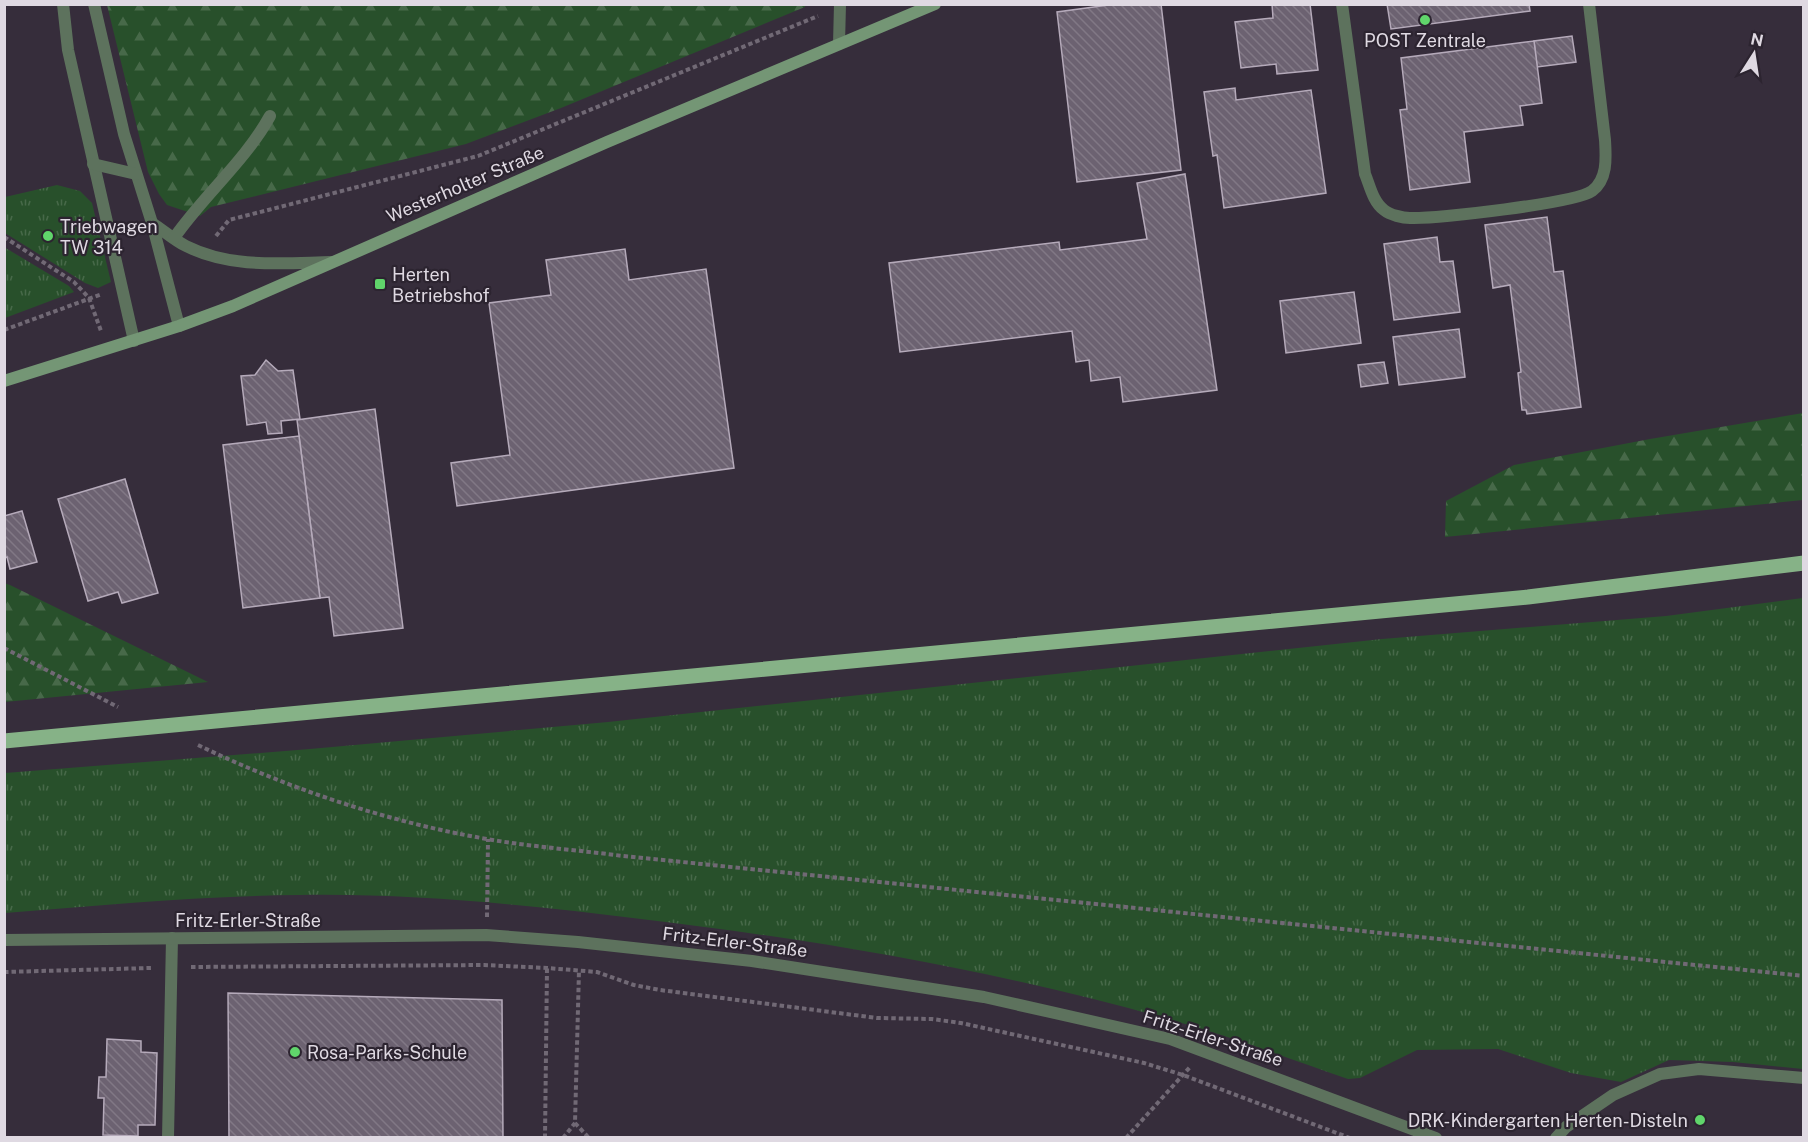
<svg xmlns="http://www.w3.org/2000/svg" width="1808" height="1142" viewBox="0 0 1808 1142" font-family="'Public Sans',sans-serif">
  <defs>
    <pattern id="grass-tufts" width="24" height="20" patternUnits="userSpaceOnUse" patternTransform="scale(1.5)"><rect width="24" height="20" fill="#28502b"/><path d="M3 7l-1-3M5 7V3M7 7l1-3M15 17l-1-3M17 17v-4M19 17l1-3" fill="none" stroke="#476949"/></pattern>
    <pattern id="forest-firs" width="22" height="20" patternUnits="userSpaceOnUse" patternTransform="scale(1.5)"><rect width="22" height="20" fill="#28502b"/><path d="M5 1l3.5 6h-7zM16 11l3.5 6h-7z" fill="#476949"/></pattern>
    <pattern id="building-back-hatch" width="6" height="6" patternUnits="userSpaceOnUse" patternTransform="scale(1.5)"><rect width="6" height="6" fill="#6c6271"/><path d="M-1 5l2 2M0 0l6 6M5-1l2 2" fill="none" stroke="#817885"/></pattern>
  </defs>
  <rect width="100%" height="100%" fill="#362d3b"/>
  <g fill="url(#grass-tufts)">
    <path d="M57,185L80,191L92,203L111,282L98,288L85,283L5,233V197Z"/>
    <path d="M4,247L69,286L74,292L5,318L6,297L4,296Z"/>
    <path d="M1803,598V1069L1733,1062L1669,1060L1621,1082L1571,1073L1498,1049L1417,1050L1360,1078L1348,1079C1298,1062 1249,1043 1199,1028C1017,974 828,941 641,919C527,905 413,893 299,895C201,896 102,905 5,913V773L310,749L608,722L1382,639L1666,616Z"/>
  </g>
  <g fill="url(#forest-firs)">
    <path d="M107,5H805V7L561,108L466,144L211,207L200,216L167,205L159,194L148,172Z"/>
    <path d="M1803,413V500L1445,537L1446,501L1514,465L1650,439Z"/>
    <path d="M4,583L10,585L208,682L5,702Z"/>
  </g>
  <g fill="url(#building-back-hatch)" stroke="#b5aaba" stroke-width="1.5">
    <path d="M1116,4H1161L1181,170L1077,182L1057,12Z"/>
    <path d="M1272,4H1310L1318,70L1277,74L1276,64L1241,68L1235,22L1273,18Z"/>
    <path d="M1387,4H1529L1530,11L1391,29Z"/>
    <path d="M1572,36L1576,62L1537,67L1534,41Z"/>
    <path d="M1534,41L1542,103L1520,106L1523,125L1464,132L1470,182L1410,190L1400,110L1407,109L1401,58Z"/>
    <path d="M1235,88L1236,100L1311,90L1326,193L1224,208L1217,155L1213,156L1204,92Z"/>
    <path d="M1185,174L1217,390L1123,402L1120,377L1091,381L1089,360L1076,362L1072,331L900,352L889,263L1059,242L1060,250L1147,239L1137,183Z"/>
    <path d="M1547,217L1554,272L1563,271L1581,407L1527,414L1526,410H1522L1518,373L1521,372L1510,285L1493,288L1485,225Z"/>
    <path d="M1437,237L1440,262L1453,261L1460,312L1394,320L1384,244Z"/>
    <path d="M625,249L629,280L706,269L734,468L457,506L451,463L510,455L489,303L551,295L546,260Z"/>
    <path d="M1354,292L1361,343L1286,353L1280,301Z"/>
    <path d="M1459,329L1465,377L1399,385L1393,337Z"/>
    <path d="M266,360L278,371L293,370L300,419L281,421L282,433L268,434L266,422L247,425L241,376L255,375Z"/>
    <path d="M1384,362L1388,383L1361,387L1358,365Z"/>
    <path d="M375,409L403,628L334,636L329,597L320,598L297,420Z"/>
    <path d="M299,436L320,598L243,608L223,445Z"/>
    <path d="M125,479L158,593L122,603L118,592L88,601L58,499Z"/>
    <path d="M22,511L37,562L10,569L7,557L4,558V516Z"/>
    <path d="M228,993L502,1000L503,1138H229Z"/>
    <path d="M107,1039L141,1041V1052L157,1053L155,1125H138V1136L103,1135L104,1098H98L99,1077H106Z"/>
  </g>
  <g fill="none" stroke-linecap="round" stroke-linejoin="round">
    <g stroke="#716975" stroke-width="4" stroke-dasharray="4.5 3" stroke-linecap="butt">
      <path d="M216,236L229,220L478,156L818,16"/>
      <path d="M4,237L74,282L89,298L101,331"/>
      <path d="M4,330L102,294"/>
      <path d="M4,648L118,707"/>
      <path d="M198,745C289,789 388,822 487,839C532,847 578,850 623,856L1804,976"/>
      <path d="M487,917L488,839"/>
      <path d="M191,967L484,965L547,968L597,972L634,985L660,990L877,1018L932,1019L961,1023L1144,1063L1183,1075L1350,1138"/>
      <path d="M4,972L151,968"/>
      <path d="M575,1123L589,1138"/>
      <path d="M545,1138L547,968"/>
      <path d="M563,1138L575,1123L579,970"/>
      <path d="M1126,1138L1190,1067"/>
    </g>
    <g stroke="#5d725d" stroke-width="12">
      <path d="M63,4L68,50L134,341"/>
      <path d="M94,4L124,134L152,223L179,326"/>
      <path d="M1342,4L1365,174C1370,186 1373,202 1384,210C1390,215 1403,218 1410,218C1436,219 1576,203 1592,191C1608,179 1606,157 1605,140L1589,4"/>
      <path d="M93,164L136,174"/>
      <path d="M152,223C163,230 174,240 186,246C232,269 283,263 332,262"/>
      <path d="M174,238C204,195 245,161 270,116"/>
      <path d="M168,1138L172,938"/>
      <path d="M1556,1138L1566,1127L1613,1095L1660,1074L1699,1069L1804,1078"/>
    </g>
    <g stroke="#5d725d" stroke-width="12">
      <path d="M839,44L840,4"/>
      <path d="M4,940L486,935L578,942L752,961L984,997L1170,1039L1436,1138"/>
    </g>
    <path stroke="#749675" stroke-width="12" d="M4,381L179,326L233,306L607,142L935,4"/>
    <path stroke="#86b287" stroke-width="15" d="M4,741L1528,597L1804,563"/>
  </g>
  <g fill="#60d56b" stroke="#2c2430" stroke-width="2">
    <circle cx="1425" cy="20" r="6"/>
    <circle cx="48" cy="236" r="6"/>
    <rect x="374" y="278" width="12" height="12" rx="3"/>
    <circle cx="295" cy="1052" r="6"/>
    <circle cx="1700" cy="1120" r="6"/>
  </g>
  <g text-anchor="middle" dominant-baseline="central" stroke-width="4.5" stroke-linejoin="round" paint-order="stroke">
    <g font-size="18" fill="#dfd9e2" stroke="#2c2430" text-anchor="start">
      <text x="1425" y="40" text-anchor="middle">POST Zentrale</text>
      <text x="60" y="226">Triebwagen<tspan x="60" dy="21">TW 314</tspan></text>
      <text x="392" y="274">Herten<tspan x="392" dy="21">Betriebshof</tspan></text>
      <text x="307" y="1052">Rosa-Parks-Schule</text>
      <text x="1688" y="1120" text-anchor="end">DRK-Kindergarten Herten-Disteln</text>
    </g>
    <g font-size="18" fill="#dfd9e2" stroke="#2c2430">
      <text transform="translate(465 184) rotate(-23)">Westerholter Straße</text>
      <text x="248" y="920">Fritz-Erler-Straße</text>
      <text transform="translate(735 942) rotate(7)">Fritz-Erler-Straße</text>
      <text transform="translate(1213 1038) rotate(18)">Fritz-Erler-Straße</text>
    </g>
  </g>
  <rect width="1808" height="1142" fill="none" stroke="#dfd9e2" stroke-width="12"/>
  <g transform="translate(1754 54) rotate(12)" stroke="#2c2430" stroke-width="4.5" paint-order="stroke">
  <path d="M0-4.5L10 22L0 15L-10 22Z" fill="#dfd9e2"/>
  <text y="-9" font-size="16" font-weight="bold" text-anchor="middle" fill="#dfd9e2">N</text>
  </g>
</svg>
